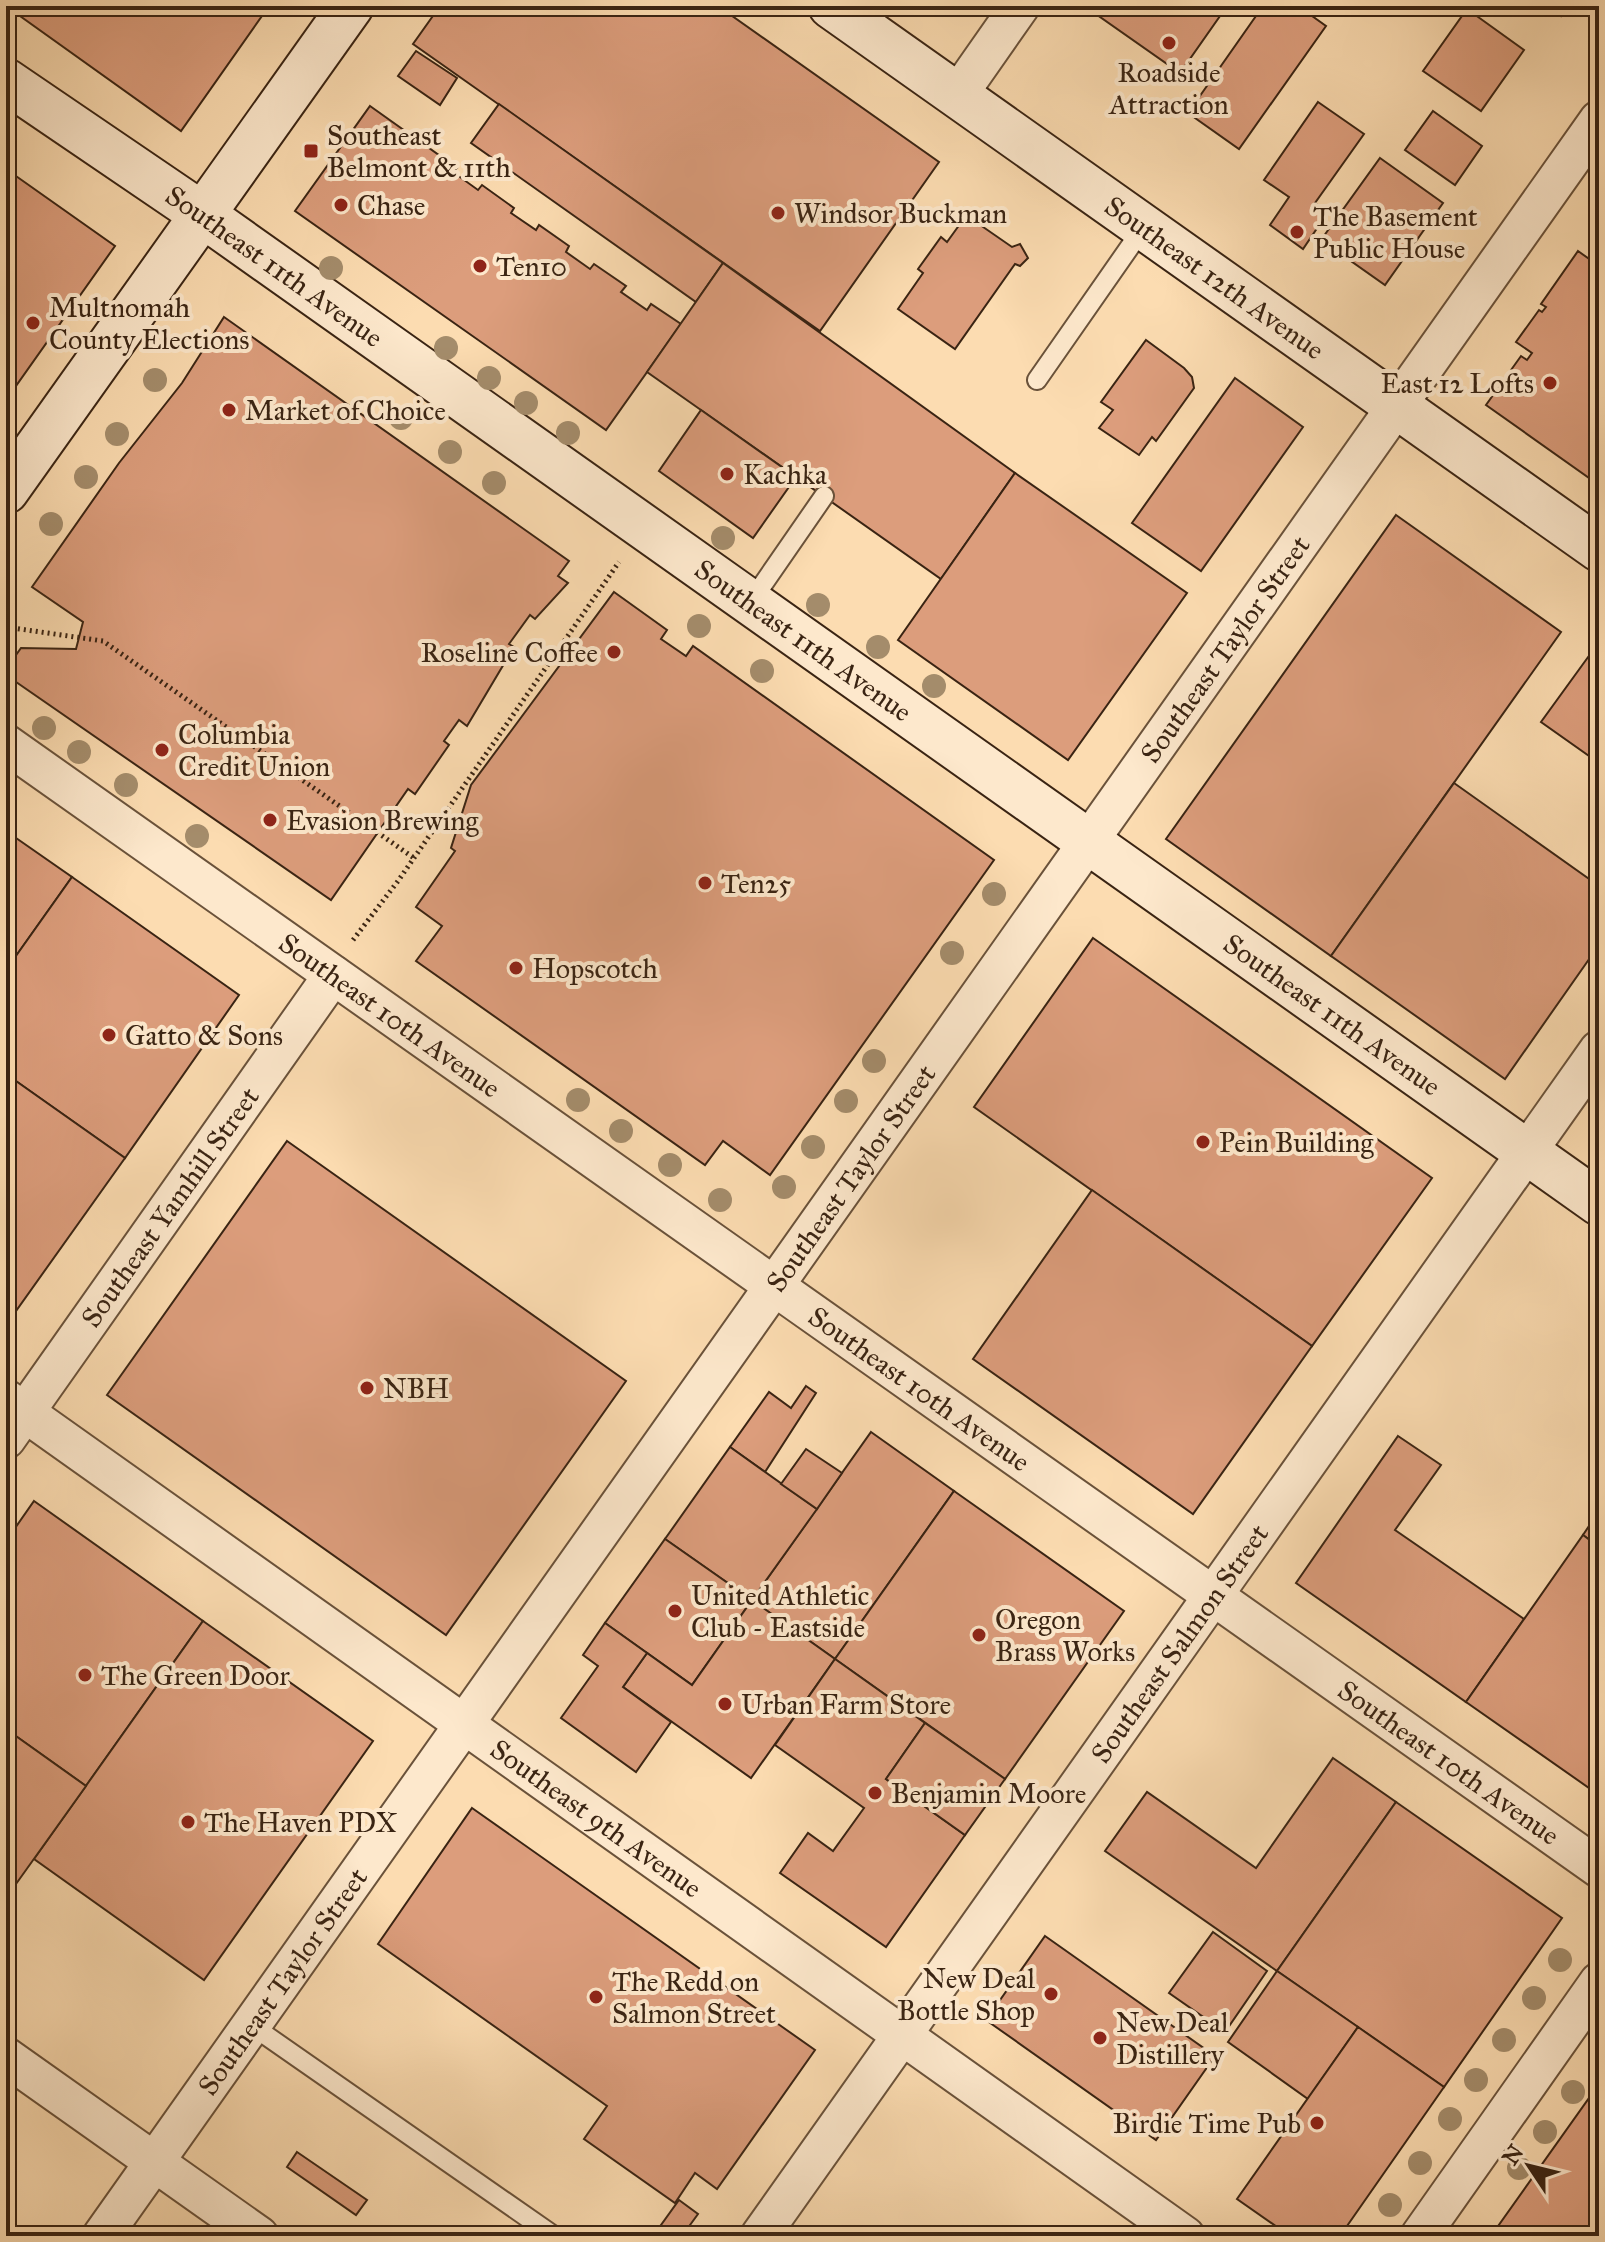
<svg xmlns="http://www.w3.org/2000/svg" width="1605" height="2242" viewBox="0 0 1605 2242" font-family="'IM FELL Great Primer',serif">
  <rect width="100%" height="100%" fill="#fcdcb1"/>
  <filter id="stains"><feTurbulence type="fractalNoise" baseFrequency=".0025" numOctaves="4"/><feColorMatrix values="0 0 0 0 .2 0 0 0 0 .09 0 0 0 0 .02 0 0 0 .5 -.17"/></filter>
  <radialGradient id="worn" r=".72"><stop offset=".6" stop-color="#630" stop-opacity="0"/><stop offset="1" stop-color="#630" stop-opacity=".3"/></radialGradient>
  <g fill="#dc9d7c" stroke="#3a2413" stroke-width="2">
    <path d="M6,6H269L181,131Z"/>
    <path d="M440,6H718L939,162L820,331L413,44Z"/>
    <path d="M1098,6H1227L1180,73L1093,12Z"/>
    <path d="M1263,6H1298L1326,26L1239,149L1188,113Z"/>
    <path d="M1547,6H1568L1561,16Z"/>
    <path d="M1467,9L1524,50L1481,111L1423,71Z"/>
    <path d="M416,51L457,78L440,105L398,76Z"/>
    <path d="M1318,102L1364,134L1315,203L1328,212L1303,249L1270,225L1289,197L1264,180Z"/>
    <path d="M499,104L723,263L696,302L471,143Z"/>
    <path d="M370,106L457,168L453,172L478,190L482,185L514,208L511,213L536,230L539,225L569,246L566,252L590,269L594,264L626,286L621,292L647,310L651,304L681,324L606,430L295,211Z"/>
    <path d="M1433,111L1482,146L1455,185L1405,150Z"/>
    <path d="M1380,158L1443,203L1385,285L1321,240Z"/>
    <path d="M6,169L115,246L6,400Z"/>
    <path d="M973,220L1012,247L1020,244L1028,258L1020,266L1015,264L955,349L898,309L923,273L918,269L941,237L947,242L960,224Z"/>
    <path d="M1578,251L1599,266V485L1486,405L1521,356L1527,360L1532,353L1516,342L1539,310L1542,312L1546,307L1541,304Z"/>
    <path d="M723,263L1015,473L941,579L647,372Z"/>
    <path d="M224,317L569,561L558,576L568,583L535,619L530,615L509,644L514,647L467,726L459,720L444,741L449,745L415,794L408,789L331,900L6,675V669L21,648L76,649L83,622L32,587L119,463L182,383Z"/>
    <path d="M1146,340L1184,368L1192,377L1194,388L1156,441L1152,437L1139,455L1099,428L1113,410L1101,402Z"/>
    <path d="M1235,378L1303,427L1201,571L1132,523Z"/>
    <path d="M701,410L796,477L753,538L659,471Z"/>
    <path d="M1015,473L1187,593L1068,760L898,640Z"/>
    <path d="M1396,515L1561,632L1331,956L1166,839Z"/>
    <path d="M614,592L667,630L661,639L686,656L693,646L994,860L770,1175L723,1141L705,1165L416,961L442,926L416,907L455,851L451,848L471,785Z"/>
    <path d="M1599,642V763L1541,722Z"/>
    <path d="M1454,783L1599,886V945L1505,1079L1331,956Z"/>
    <path d="M6,831L72,877L6,970Z"/>
    <path d="M72,877L239,995L125,1158L6,1074V970Z"/>
    <path d="M1093,938L1432,1178L1312,1346L974,1107Z"/>
    <path d="M6,1074L125,1158L6,1325Z"/>
    <path d="M287,1141L626,1381L446,1635L107,1395Z"/>
    <path d="M1092,1190L1312,1346L1193,1514L973,1359Z"/>
    <path d="M806,1386L816,1393L765,1472L730,1447L769,1392L791,1408Z"/>
    <path d="M871,1432L954,1491L835,1659L752,1600Z"/>
    <path d="M1398,1436L1441,1465L1395,1530L1524,1619L1466,1702L1296,1583Z"/>
    <path d="M730,1447L817,1509L752,1600L665,1539Z"/>
    <path d="M806,1449L842,1473L817,1509L781,1484Z"/>
    <path d="M954,1491L1124,1611L1005,1779L835,1659Z"/>
    <path d="M34,1501L203,1621L86,1786L6,1729V1541Z"/>
    <path d="M1599,1511V1547L1583,1535Z"/>
    <path d="M1583,1535L1599,1547V1795L1466,1702Z"/>
    <path d="M665,1539L752,1600L692,1685L605,1623Z"/>
    <path d="M752,1600L835,1659L751,1778L623,1687L647,1653L692,1685Z"/>
    <path d="M203,1621L373,1741L204,1980L34,1859Z"/>
    <path d="M605,1623L647,1653L623,1687L671,1722L636,1772L561,1718L598,1666L583,1655Z"/>
    <path d="M835,1659L925,1723L886,1779L965,1835L886,1947L780,1873L808,1833L833,1851L864,1808L775,1745Z"/>
    <path d="M925,1723L1005,1779L965,1835L886,1779Z"/>
    <path d="M6,1729L86,1786L6,1898Z"/>
    <path d="M1333,1758L1396,1802L1277,1971L1105,1851L1147,1792L1256,1868Z"/>
    <path d="M1396,1802L1562,1918L1444,2087L1277,1971Z"/>
    <path d="M472,1808L815,2050L717,2189L695,2173L675,2203L584,2139L607,2106L378,1944Z"/>
    <path d="M1213,1932L1267,1971L1225,2032L1169,1993Z"/>
    <path d="M1045,1936L1215,2056L1156,2140L986,2020Z"/>
    <path d="M1277,1971L1358,2027L1308,2099L1228,2042Z"/>
    <path d="M1358,2027L1444,2087L1340,2236H1290L1237,2199Z"/>
    <path d="M1599,2084V2236H1506L1496,2229Z"/>
    <path d="M297,2152L367,2200L356,2215L287,2167Z"/>
    <path d="M679,2200L698,2214L682,2236H662L656,2232Z"/>
  </g>
  <g fill="none" stroke-linecap="round" stroke-linejoin="round">
    <defs>
      <g id="lane">
        <path d="M1037,380L1143,228"/>
        <path d="M750,603L824,496"/>
        <path d="M251,2025L554,2236"/>
      </g>
      <g id="street">
        <path d="M957,96L1020,6"/>
        <path id="s1" d="M6,744L1599,1868"/>
        <path id="s2" d="M6,1399L1185,2236"/>
        <path id="s3" d="M6,1439L333,975"/>
        <path d="M6,2057L259,2236"/>
        <path id="s4" d="M102,2236L1599,120"/>
        <path id="s5" d="M760,2236L1599,1050"/>
        <path d="M1420,2236L1599,1982"/>
      </g>
      <g id="secondary">
        <path id="s6" d="M831,6L1599,549"/>
        <path id="s7" d="M6,81L203,215L1599,1203"/>
        <path d="M6,491L351,6"/>
      </g>
    </defs>
    <use href="#lane" stroke="#6a523a" stroke-width="22"/>
    <use href="#street" stroke="#6a523a" stroke-width="42"/>
    <use href="#secondary" stroke="#3a2413" stroke-width="48"/>
    <g stroke="#3a2413" stroke-width="5" stroke-dasharray="2 4" stroke-linecap="butt">
      <path d="M6,627L103,641L414,858"/>
      <path d="M353,940L398,881L619,562"/>
    </g>
    <use href="#lane" stroke="#fde8cc" stroke-width="18"/>
    <use href="#street" stroke="#fde8cc" stroke-width="38"/>
    <use href="#secondary" stroke="#fde8cc" stroke-width="44"/>
  </g>
  <g fill="#a48c6b">
    <circle cx="331" cy="268" r="12"/>
    <circle cx="446" cy="348" r="12"/>
    <circle cx="489" cy="378" r="12"/>
    <circle cx="155" cy="380" r="12"/>
    <circle cx="526" cy="403" r="12"/>
    <circle cx="401" cy="418" r="12"/>
    <circle cx="568" cy="433" r="12"/>
    <circle cx="117" cy="434" r="12"/>
    <circle cx="450" cy="452" r="12"/>
    <circle cx="86" cy="477" r="12"/>
    <circle cx="494" cy="483" r="12"/>
    <circle cx="51" cy="524" r="12"/>
    <circle cx="723" cy="538" r="12"/>
    <circle cx="818" cy="605" r="12"/>
    <circle cx="699" cy="626" r="12"/>
    <circle cx="878" cy="647" r="12"/>
    <circle cx="762" cy="671" r="12"/>
    <circle cx="934" cy="686" r="12"/>
    <circle cx="44" cy="728" r="12"/>
    <circle cx="79" cy="752" r="12"/>
    <circle cx="126" cy="785" r="12"/>
    <circle cx="197" cy="836" r="12"/>
    <circle cx="994" cy="894" r="12"/>
    <circle cx="952" cy="953" r="12"/>
    <circle cx="874" cy="1061" r="12"/>
    <circle cx="578" cy="1100" r="12"/>
    <circle cx="846" cy="1101" r="12"/>
    <circle cx="621" cy="1131" r="12"/>
    <circle cx="813" cy="1147" r="12"/>
    <circle cx="670" cy="1165" r="12"/>
    <circle cx="784" cy="1187" r="12"/>
    <circle cx="720" cy="1200" r="12"/>
    <circle cx="1560" cy="1960" r="12"/>
    <circle cx="1534" cy="1998" r="12"/>
    <circle cx="1504" cy="2040" r="12"/>
    <circle cx="1476" cy="2080" r="12"/>
    <circle cx="1573" cy="2092" r="12"/>
    <circle cx="1450" cy="2119" r="12"/>
    <circle cx="1545" cy="2132" r="12"/>
    <circle cx="1420" cy="2163" r="12"/>
    <circle cx="1519" cy="2168" r="12"/>
    <circle cx="1390" cy="2205" r="12"/>
  </g>
  <g fill="#8f2418" stroke="#fde8cc" stroke-width="3">
    <circle cx="1169" cy="43" r="8"/>
    <rect x="303" y="143" width="16" height="16" rx="4"/>
    <circle cx="341" cy="205" r="8"/>
    <circle cx="778" cy="213" r="8"/>
    <circle cx="1297" cy="232" r="8"/>
    <circle cx="480" cy="266" r="8"/>
    <circle cx="33" cy="323" r="8"/>
    <circle cx="1550" cy="383" r="8"/>
    <circle cx="229" cy="410" r="8"/>
    <circle cx="727" cy="474" r="8"/>
    <circle cx="614" cy="652" r="8"/>
    <circle cx="162" cy="750" r="8"/>
    <circle cx="270" cy="820" r="8"/>
    <circle cx="705" cy="883" r="8"/>
    <circle cx="516" cy="968" r="8"/>
    <circle cx="109" cy="1035" r="8"/>
    <circle cx="1203" cy="1142" r="8"/>
    <circle cx="367" cy="1388" r="8"/>
    <circle cx="675" cy="1611" r="8"/>
    <circle cx="979" cy="1635" r="8"/>
    <circle cx="85" cy="1675" r="8"/>
    <circle cx="725" cy="1704" r="8"/>
    <circle cx="875" cy="1793" r="8"/>
    <circle cx="188" cy="1822" r="8"/>
    <circle cx="1051" cy="1994" r="8"/>
    <circle cx="596" cy="1997" r="8"/>
    <circle cx="1100" cy="2038" r="8"/>
    <circle cx="1317" cy="2123" r="8"/>
  </g>
  <g text-anchor="middle" dominant-baseline="central" stroke-width="8" stroke-linejoin="round" paint-order="stroke">
    <g font-size="28" fill="#3a2413" stroke="#fde8cc" text-anchor="start">
      <text x="1169" y="72" text-anchor="middle">Roadside<tspan x="1169" dy="32">Attraction</tspan></text>
      <text x="327" y="135">Southeast<tspan x="327" dy="32">Belmont &amp; 11th</tspan></text>
      <text x="357" y="205">Chase</text>
      <text x="794" y="213">Windsor Buckman</text>
      <text x="1313" y="216">The Basement<tspan x="1313" dy="32">Public House</tspan></text>
      <text x="496" y="266">Ten10</text>
      <text x="49" y="307">Multnomah<tspan x="49" dy="32">County Elections</tspan></text>
      <text x="1534" y="383" text-anchor="end">East 12 Lofts</text>
      <text x="245" y="410">Market of Choice</text>
      <text x="743" y="474">Kachka</text>
      <text x="598" y="652" text-anchor="end">Roseline Coffee</text>
      <text x="178" y="734">Columbia<tspan x="178" dy="32">Credit Union</tspan></text>
      <text x="286" y="820">Evasion Brewing</text>
      <text x="721" y="883">Ten25</text>
      <text x="532" y="968">Hopscotch</text>
      <text x="125" y="1035">Gatto &amp; Sons</text>
      <text x="1219" y="1142">Pein Building</text>
      <text x="383" y="1388">NBH</text>
      <text x="691" y="1595">United Athletic<tspan x="691" dy="32">Club - Eastside</tspan></text>
      <text x="995" y="1619">Oregon<tspan x="995" dy="32">Brass Works</tspan></text>
      <text x="101" y="1675">The Green Door</text>
      <text x="741" y="1704">Urban Farm Store</text>
      <text x="891" y="1793">Benjamin Moore</text>
      <text x="204" y="1822">The Haven PDX</text>
      <text x="1035" y="1978" text-anchor="end">New Deal<tspan x="1035" dy="32">Bottle Shop</tspan></text>
      <text x="612" y="1981">The Redd on<tspan x="612" dy="32">Salmon Street</tspan></text>
      <text x="1116" y="2022">New Deal<tspan x="1116" dy="32">Distillery</tspan></text>
      <text x="1301" y="2123" text-anchor="end">Birdie Time Pub</text>
    </g>
    <g font-size="28" fill="#3a2413" stroke="#fde8cc">
      <text stroke="none"><textPath href="#s7" startOffset="326">Southeast 11th Avenue</textPath></text>
      <text stroke="none"><textPath href="#s6" startOffset="470">Southeast 12th Avenue</textPath></text>
      <text stroke="none"><textPath href="#s7" startOffset="974">Southeast 11th Avenue</textPath></text>
      <text stroke="none"><textPath href="#s4" startOffset="1944">Southeast Taylor Street</textPath></text>
      <text stroke="none"><textPath href="#s7" startOffset="1622">Southeast 11th Avenue</textPath></text>
      <text stroke="none"><textPath href="#s1" startOffset="470">Southeast 10th Avenue</textPath></text>
      <text stroke="none"><textPath href="#s4" startOffset="1296">Southeast Taylor Street</textPath></text>
      <text stroke="none"><textPath href="#s3" startOffset="284">Southeast Yamhill Street</textPath></text>
      <text stroke="none"><textPath href="#s1" startOffset="1118">Southeast 10th Avenue</textPath></text>
      <text stroke="none"><textPath href="#s5" startOffset="726">Southeast Salmon Street</textPath></text>
      <text stroke="none"><textPath href="#s1" startOffset="1766">Southeast 10th Avenue</textPath></text>
      <text stroke="none"><textPath href="#s2" startOffset="724">Southeast 9th Avenue</textPath></text>
      <text stroke="none"><textPath href="#s4" startOffset="312">Southeast Taylor Street</textPath></text>
    </g>
  </g>
  <rect width="1605" height="2242" fill="none" stroke="#fcdcb1" stroke-width="32"/>
  <rect x="8" y="8" width="1589" height="2226" fill="none" stroke="#3a2413" stroke-width="4"/>
  <rect x="16" y="16" width="1573" height="2210" fill="none" stroke="#3a2413" stroke-width="2"/>
  <g transform="translate(1529 2166) rotate(305)" stroke="#fde8cc" stroke-width="6" paint-order="stroke">
  <path d="M0-6L14 30L0 20L-14 30Z" fill="#3a2413"/>
  <text y="-12" font-size="22" font-weight="bold" text-anchor="middle" fill="#3a2413">N</text>
  </g>
  <rect width="100%" height="100%" filter="url(#stains)"/>
  <rect width="100%" height="100%" fill="url(#worn)"/>
</svg>
